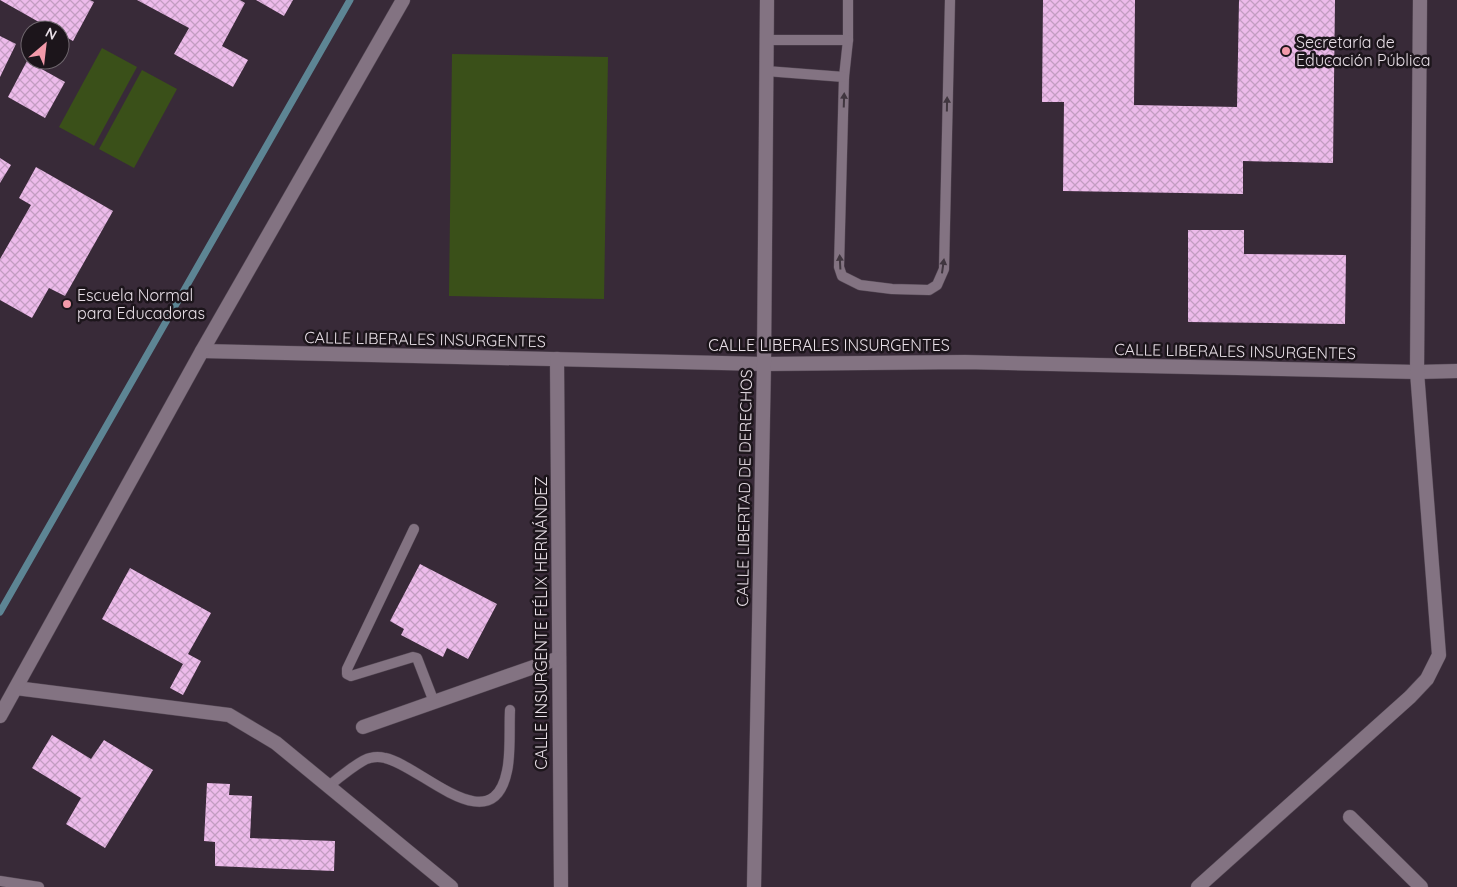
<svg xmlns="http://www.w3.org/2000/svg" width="1457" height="887" viewBox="0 0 1457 887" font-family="Quicksand,sans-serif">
  <defs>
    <pattern id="building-cross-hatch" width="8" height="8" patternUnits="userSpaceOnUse" patternTransform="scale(1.25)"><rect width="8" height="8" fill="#edbbeb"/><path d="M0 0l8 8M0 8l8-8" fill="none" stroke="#c39dc2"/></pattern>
  </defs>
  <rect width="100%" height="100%" fill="#382a38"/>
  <g fill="#3a5019">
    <path d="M102,48L137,67L94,146L59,127Z"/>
    <path d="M452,54L608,57L604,299L449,296Z"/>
    <path d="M142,70L177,89L134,168L99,149Z"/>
  </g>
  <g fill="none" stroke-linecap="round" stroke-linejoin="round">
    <path stroke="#5d8594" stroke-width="7" d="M0,612L350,0"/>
  </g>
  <g fill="url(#building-cross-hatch)">
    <path d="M0,0H90L94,2L73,41L60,34V30H53Z"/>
    <path d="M137,0H240L245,3L222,46L248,60L233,87L174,54L189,28Z"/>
    <path d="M256,0H293L284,16Z"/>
    <path d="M1043,0H1135L1134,105L1237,107L1239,0H1335L1333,163L1243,161V194L1063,191L1064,102H1042Z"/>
    <path d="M0,36L16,44L0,77Z"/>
    <path d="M27,61L65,82L45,118L8,97Z"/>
    <path d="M0,158L11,165L0,183Z"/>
    <path d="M36,167L113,211L65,296L49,288L32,318L0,300V259L31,205L19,198Z"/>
    <path d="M1188,230H1244V254L1346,255L1345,324L1188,322Z"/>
    <path d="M420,564L497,604L468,659L447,648L443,657L401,635L404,629L390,621Z"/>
    <path d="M130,568L211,613L188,654L201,661L183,695L170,688L183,664L102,619Z"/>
    <path d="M52,735L91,759L104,740L153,770L105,848L66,824L81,798L32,768Z"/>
    <path d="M207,783L230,784L229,795L252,796L250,838L335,841L334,871L215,866V842L204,841Z"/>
  </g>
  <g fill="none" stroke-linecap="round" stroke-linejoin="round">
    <defs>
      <g id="service">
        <path d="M848,0V40L844,77L839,267L842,276L860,285L892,289L929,290L937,285L944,269L950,0"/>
        <path d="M766,40H848"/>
        <path d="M766,71L844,77"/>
        <path d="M414,529L347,669V674L351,676L413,657L417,658L434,702"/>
        <path d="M329,786C337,779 362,759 370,758C374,757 381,757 385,758C420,765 492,844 507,771C511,754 509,728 510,710"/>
        <path d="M0,881L39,887"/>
      </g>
      <g id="minor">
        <path d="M202,351L764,364L965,362L1417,372L1457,371"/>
        <path d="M557,359L561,887"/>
        <path d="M16,688L229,715L276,743L451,887"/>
        <path d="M0,716L202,351L403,0"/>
        <path d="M363,727L559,658"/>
        <path d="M1350,817L1421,887"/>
        <path d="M754,887L764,364L767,0"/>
        <path d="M1198,887L1410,697L1427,679L1439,655L1417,372L1420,0"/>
      </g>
    </defs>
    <use href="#service" stroke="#534753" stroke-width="11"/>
    <use href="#minor" stroke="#534753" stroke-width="15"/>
    <use href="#service" stroke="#837382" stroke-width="10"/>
    <use href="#minor" stroke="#837382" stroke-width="14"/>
  </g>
  <defs><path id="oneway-solid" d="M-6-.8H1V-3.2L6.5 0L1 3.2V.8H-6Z" transform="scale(1.25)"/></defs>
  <g fill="#40363f">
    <use href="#oneway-solid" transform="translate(844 100) rotate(-88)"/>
    <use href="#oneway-solid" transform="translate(947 104) rotate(-89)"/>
    <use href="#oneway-solid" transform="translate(840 262) rotate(-93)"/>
    <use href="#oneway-solid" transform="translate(943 266) rotate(-82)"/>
  </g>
  <g fill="#f39aaa" stroke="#1c151b" stroke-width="2">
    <circle cx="1286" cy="51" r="5"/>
    <circle cx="67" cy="304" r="5"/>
  </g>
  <g text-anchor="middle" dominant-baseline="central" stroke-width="5" stroke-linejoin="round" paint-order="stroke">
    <g font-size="16" fill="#e8dfe7" stroke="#1c151b" text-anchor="start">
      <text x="1296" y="42">Secretaría de<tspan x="1296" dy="18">Educación Pública</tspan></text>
      <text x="77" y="295">Escuela Normal<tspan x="77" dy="18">para Educadoras</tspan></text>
    </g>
    <g font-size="16" fill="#e8dfe7" stroke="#1c151b">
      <text transform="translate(425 339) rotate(1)">CALLE LIBERALES INSURGENTES</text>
      <text x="829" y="345">CALLE LIBERALES INSURGENTES</text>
      <text transform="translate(1235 351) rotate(1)">CALLE LIBERALES INSURGENTES</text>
      <text transform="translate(744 488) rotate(-89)">CALLE LIBERTAD DE DERECHOS</text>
      <text transform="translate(541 623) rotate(-90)">CALLE INSURGENTE FÉLIX HERNÁNDEZ</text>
    </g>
  </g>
  <g transform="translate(45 45) rotate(28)"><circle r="24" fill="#1c151b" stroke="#6e666d"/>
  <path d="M0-4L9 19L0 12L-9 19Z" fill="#f39aaa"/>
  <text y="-8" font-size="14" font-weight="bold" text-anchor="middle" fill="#e8dfe7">N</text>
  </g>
</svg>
